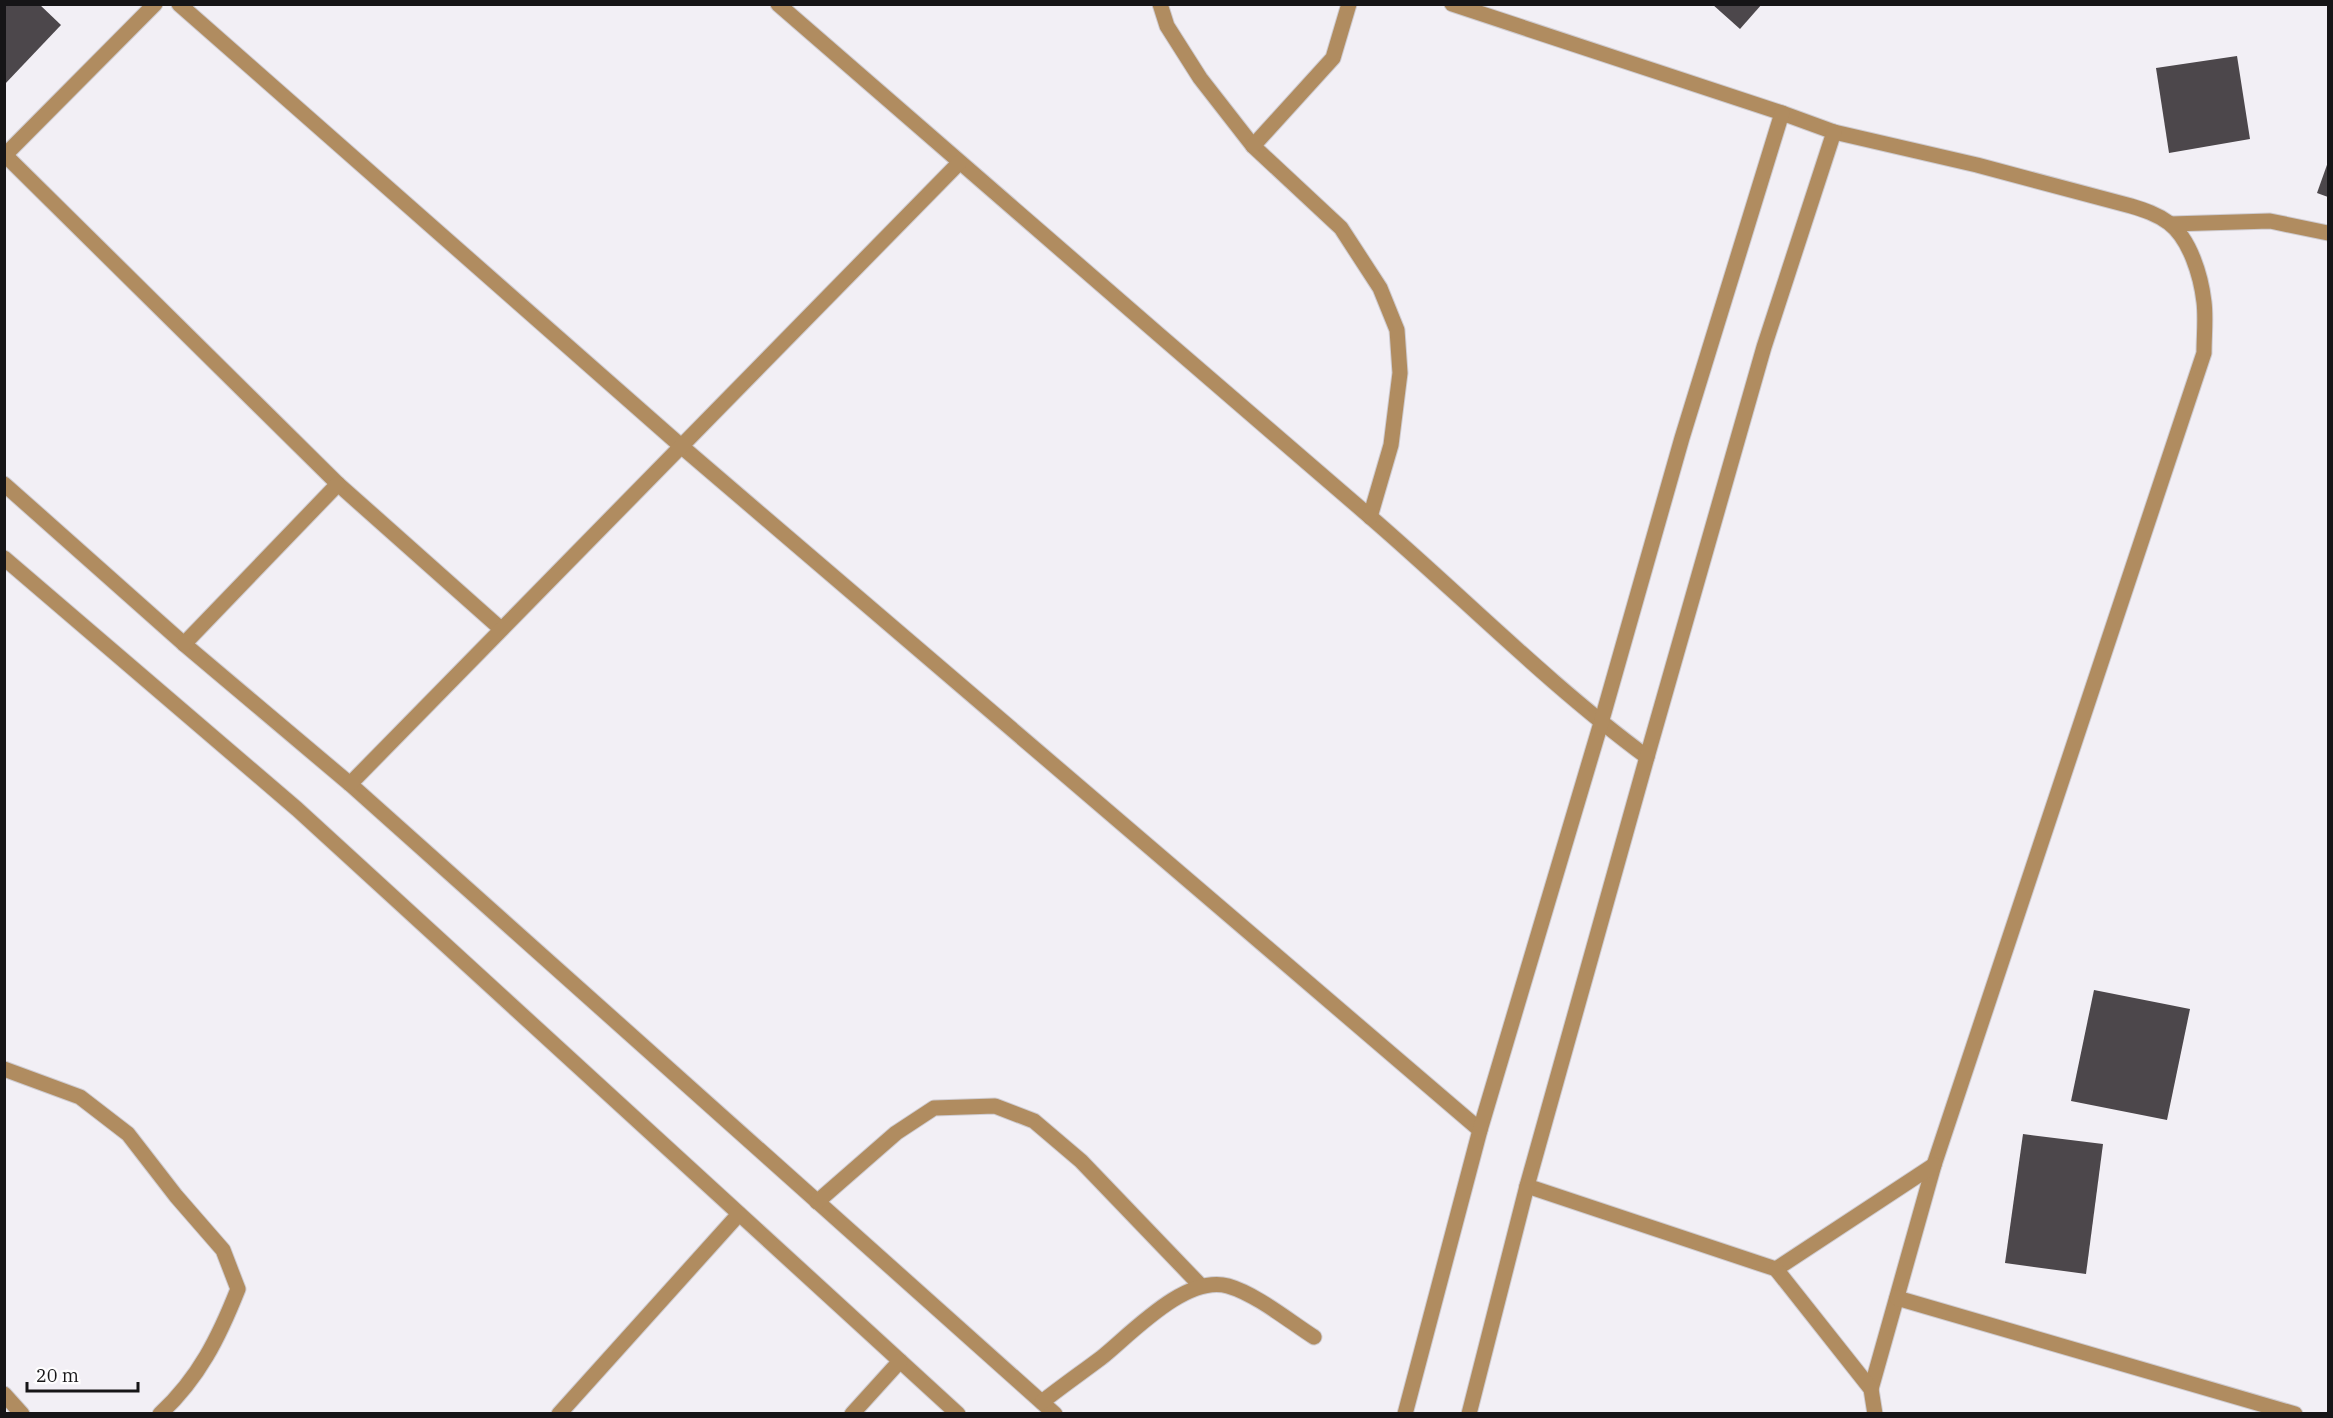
<svg xmlns="http://www.w3.org/2000/svg" width="2333" height="1418" viewBox="0 0 2333 1418" font-family="'IBM Plex Serif',serif">
  <rect width="100%" height="100%" fill="#f2eff5"/>
  <g fill="#4c474b">
    <path d="M4,4H39L61,25L4,85Z"/>
    <path d="M1712,4H1762L1740,29Z"/>
    <path d="M2237,56L2250,139L2169,153L2156,68Z"/>
    <path d="M2328,162V197L2317,193Z"/>
    <path d="M2094,990L2190,1009L2167,1120L2071,1101Z"/>
    <path d="M2023,1134L2103,1144L2086,1274L2005,1263Z"/>
  </g>
  <g fill="none" stroke-linecap="round" stroke-linejoin="round">
    <defs>
      <g id="street">
        <path d="M179,4L681,446L1480,1130"/>
        <path d="M778,4C974,176 1171,345 1368,515C1461,595 1548,684 1647,757"/>
        <path d="M1160,4L1167,26L1200,78L1253,146L1341,228L1380,288L1397,330L1400,373L1391,445L1370,517"/>
        <path d="M1452,4L1782,113L1834,132L1977,165L2131,206C2144,210 2157,214 2169,223C2190,239 2201,276 2204,302C2206,318 2204,336 2204,353L1934,1165L1871,1389"/>
        <path d="M1253,146L1333,58L1349,4"/>
        <path d="M5,155L338,484L501,629"/>
        <path d="M4,156L155,4"/>
        <path d="M2171,224L2270,221L2328,233"/>
        <path d="M4,484L184,644L350,784L1055,1414"/>
        <path d="M4,558L297,809L958,1414"/>
        <path d="M184,644L338,484"/>
        <path d="M350,784L959,163"/>
        <path d="M4,1069L80,1097L128,1134L176,1196L223,1250L238,1289C219,1337 199,1378 160,1414"/>
        <path d="M1527,1186L1776,1269L1934,1165"/>
        <path d="M817,1202L896,1133L934,1108L995,1106L1034,1121L1081,1161L1201,1286"/>
        <path d="M1776,1269L1871,1389L1875,1414"/>
        <path d="M1897,1298L2295,1414"/>
        <path d="M4,1394L22,1414"/>
        <path d="M1042,1402C1061,1387 1081,1373 1101,1358C1131,1334 1186,1274 1228,1286C1256,1294 1289,1321 1314,1337"/>
        <path d="M559,1414L739,1214"/>
        <path d="M852,1414L900,1361"/>
        <path d="M1405,1414L1480,1130L1601,723L1682,438L1782,113"/>
        <path d="M1469,1414L1527,1186L1647,757L1764,347L1834,132"/>
      </g>
    </defs>
    <use href="#street" stroke="#cfccd1" stroke-width="17"/>
    <use href="#street" stroke="#b08c60" stroke-width="15"/>
  </g>
  <rect width="2333" height="1418" fill="none" stroke="#161517" stroke-width="12"/>
  <path d="M27 1382v9h111v-9" fill="none" stroke="#161517" stroke-width="3"/>
  <text x="36" y="1382" font-size="18" fill="#161517" stroke="#fefdfe" stroke-width="4.5" paint-order="stroke">20 m</text>
</svg>
